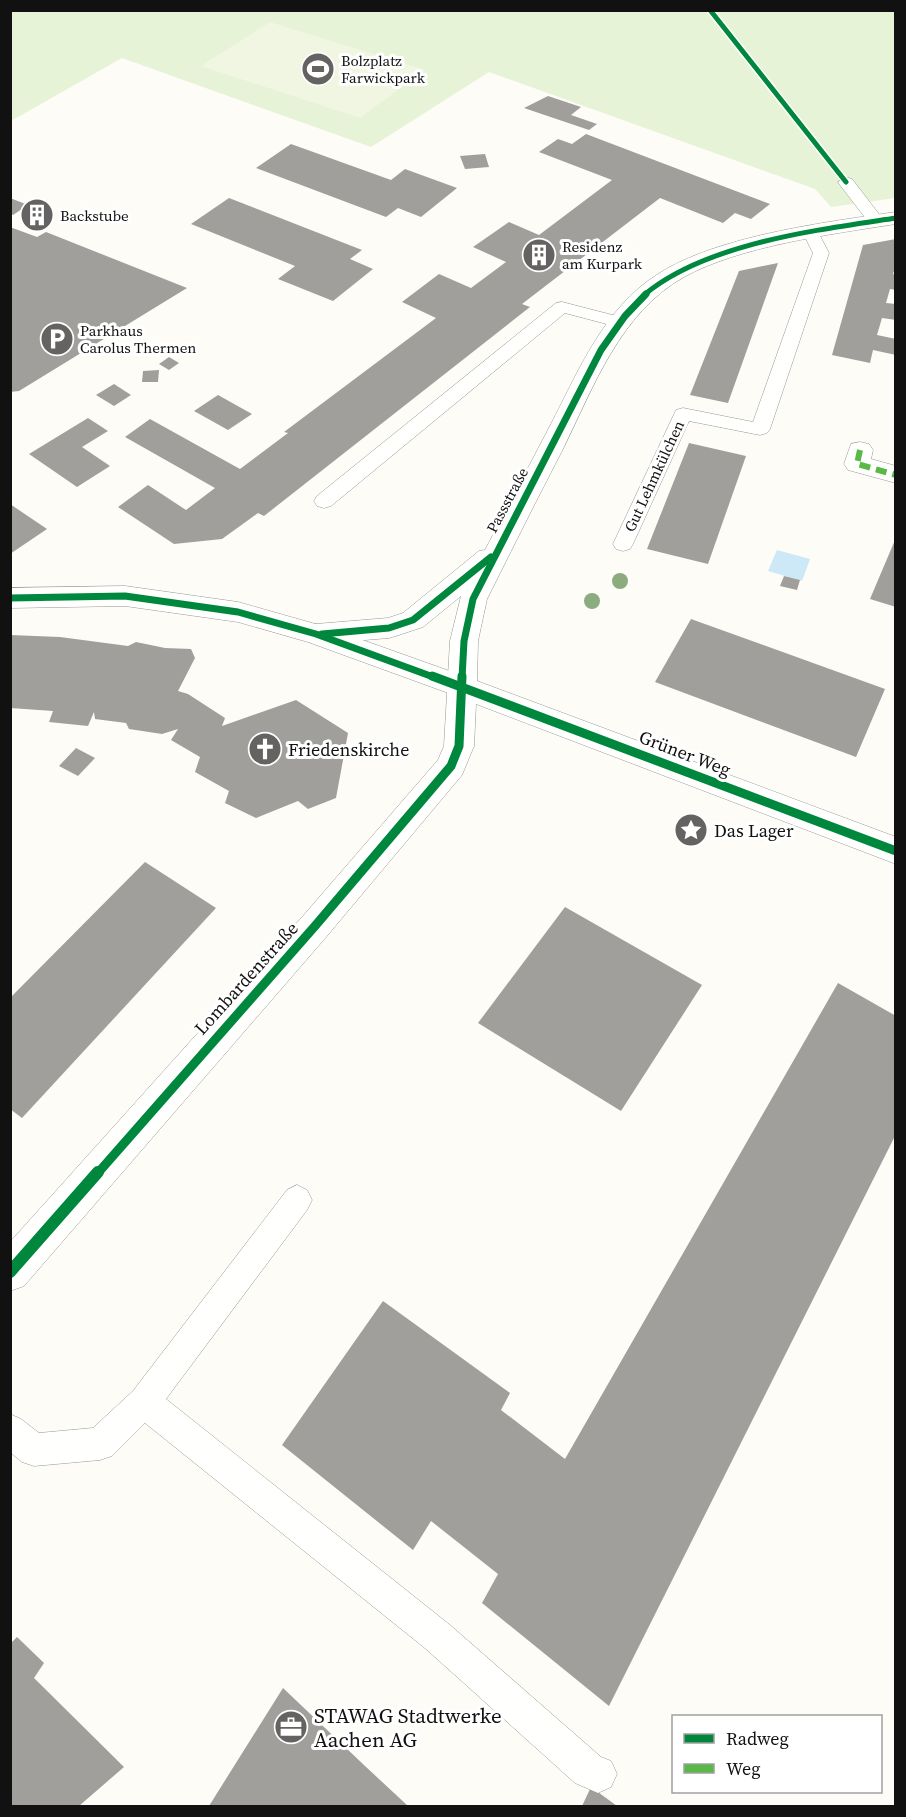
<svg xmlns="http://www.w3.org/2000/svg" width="906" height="1817" viewBox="0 0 906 1817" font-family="'Source Serif 4',serif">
  <rect width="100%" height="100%" fill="#fdfcf7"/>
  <path fill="#e7f3d7" d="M11,11H895V198L831,207L815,189L489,72L371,147L122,58L11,121Z"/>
  <path fill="#f0f6e1" d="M270,22L422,69L425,70L360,118L201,66Z"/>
  <path fill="#cde8f7" d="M777,550L810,559L802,581L768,571Z"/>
  <g fill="#a19f9c">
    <path d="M548,96L581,107L571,115L597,124L589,130L524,108Z"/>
    <path d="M586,134L770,204L751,219L735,213L723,223L660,198L522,304L530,307L264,516L258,513L222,539L174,544L118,507L148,485L186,510L215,488L125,437L150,419L240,469L288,433L284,432L436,318L402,302L439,274L471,288L506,262L473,247L509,222L539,235L612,180L539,152L558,139L572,144Z"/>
    <path d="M291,144L391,180L405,169L457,188L421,217L398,208L386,217L256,168Z"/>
    <path d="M485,154L489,167L465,169L460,156Z"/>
    <path d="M10,198L28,205L13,215L10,213Z"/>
    <path d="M229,198L362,250L350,259L373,269L333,301L278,279L295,266L191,224Z"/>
    <path d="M32,207L54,215L41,224L29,222L20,215Z"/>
    <path d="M10,227L37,237L46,232L187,288L19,391L10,392Z"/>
    <path d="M896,239V265L893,274L896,275V290L890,289L886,303L896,304V320L882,318L877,335L896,339V355L873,350L870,363L832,355L863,245Z"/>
    <path d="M778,263L728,403L690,395L739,271Z"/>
    <path d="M169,357L179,363L169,370L159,364Z"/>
    <path d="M159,370L158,382H142L143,371Z"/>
    <path d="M114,384L131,395L114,406L96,395Z"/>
    <path d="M218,395L252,414L228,430L194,411Z"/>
    <path d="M88,418L108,431L82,447L110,466L77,487L29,454Z"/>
    <path d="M689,443L746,456L708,564L647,549Z"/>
    <path d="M10,504L47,529L10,554Z"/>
    <path d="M895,540H896V607L870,599Z"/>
    <path d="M784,576L800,580L797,590L780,586Z"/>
    <path d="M691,619L885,689L856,757L655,682Z"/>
    <path d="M10,635L60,637L128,646L136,642L165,648L191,649L195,658L178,691L188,694L225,718L222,726L296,700L348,733L336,798L308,809L298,801L256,818L225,803L229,791L195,772L200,757L171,740L178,729L162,734L129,729L126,723L95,719L94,712L88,726L49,722L53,711L10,708Z"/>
    <path d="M76,748L95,758L78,776L59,766Z"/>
    <path d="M145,862L216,908L22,1118L10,1109V998Z"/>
    <path d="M565,907L702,985L621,1111L478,1023Z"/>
    <path d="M838,983L896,1016V1134L609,1706L482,1603L498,1574L431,1521L413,1550L282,1445L383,1301L510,1393L501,1410L565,1459Z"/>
    <path d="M17,1637L44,1663L34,1678L124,1767L79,1806H10V1644Z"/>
    <path d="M283,1688L365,1766L408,1806H209Z"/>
    <path d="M591,1787L617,1806H582Z"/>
  </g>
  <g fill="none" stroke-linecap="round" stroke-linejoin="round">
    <defs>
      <g id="service">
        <path d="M846,177L852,179L882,218L884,221L882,224H870L840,185L838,182Z"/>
        <path d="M811,228L817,230L829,253L770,429L767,433L760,435L689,421L633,544L630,549L623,551L616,549L613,544L676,410L683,408L753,422L813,253L803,233Z"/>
        <path d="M562,302L624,318L627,322L624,326L618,327L565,313L331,506L324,508L317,506L314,501L317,496L556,303Z"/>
        <path d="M297,1185L307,1190L312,1200L307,1210L166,1399L450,1625L601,1757L611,1761L617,1774L611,1787L598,1793L575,1783L426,1649L145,1423L112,1456L100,1460L34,1466L22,1462L10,1452V1414L21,1419L39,1433L93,1428L133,1391L287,1190Z"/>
      </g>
      <g id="minor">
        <path d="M860,442L869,444L873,450L871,459L896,466V483L848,470L844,464L851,444Z"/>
        <path d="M125,586L238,602L326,627L472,679L477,687L472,695L462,698L308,642L238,622L125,606L10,608V588Z"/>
      </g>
      <path id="tertiary" d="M896,212V224C832,234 740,246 684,277C620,313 594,386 563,449C537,499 512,549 487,599L478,641L477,681L896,837V864L476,704L474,746L462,775L327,936L24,1286L10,1291V1242L303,916L438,760L444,746L450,641L461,596L423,627L399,635L389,638L316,644L306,641L302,634L306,627L316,624L388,618L403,613L479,551L485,550C507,508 529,466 551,424C579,370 604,308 658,274C717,236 826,222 896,212Z"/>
    </defs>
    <use href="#service" stroke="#979795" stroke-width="1"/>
    <use href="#minor" stroke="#979795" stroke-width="1"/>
    <use href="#tertiary" stroke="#979795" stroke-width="1"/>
    <use href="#service" fill="#fffffe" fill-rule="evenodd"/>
    <use href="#minor" fill="#fffffe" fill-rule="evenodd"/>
    <use href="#tertiary" fill="#fffffe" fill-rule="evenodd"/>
    <path stroke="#58b947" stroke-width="6" stroke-dasharray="11 6" stroke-linecap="butt" d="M860,450L857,464L896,475"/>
    <defs>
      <g id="cycleway-far3">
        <path d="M710,10L846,182"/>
        <path d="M644,295C706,243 817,230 896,218"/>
      </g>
      <g id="cycleway-far2">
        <path d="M10,598L125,596L238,612L316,634L436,678"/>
        <path d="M322,634L389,628L413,620L491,557"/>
        <path d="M462,678L464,641L473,599L601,350L625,316L646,294"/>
      </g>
      <g id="cycleway-far1">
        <path d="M432,676L896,851"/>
        <path d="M97,1174L315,926L451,766L459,746L462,676"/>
      </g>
      <path id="cycleway" d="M10,1272L98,1172"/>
    </defs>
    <use href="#cycleway-far3" stroke="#fff" stroke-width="8"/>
    <use href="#cycleway-far2" stroke="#fff" stroke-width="10"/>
    <use href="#cycleway-far1" stroke="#fff" stroke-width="13"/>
    <use href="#cycleway" stroke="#fff" stroke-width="16"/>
    <use href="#cycleway-far3" stroke="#00873e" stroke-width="5"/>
    <use href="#cycleway-far2" stroke="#00873e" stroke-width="7"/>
    <use href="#cycleway-far1" stroke="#00873e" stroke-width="9"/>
    <use href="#cycleway" stroke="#00873e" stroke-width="12"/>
  </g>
  <g fill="#8cac80">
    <circle cx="620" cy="581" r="8"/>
    <circle cx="592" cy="601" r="8"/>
  </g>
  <defs>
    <symbol id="stadium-disc" viewBox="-11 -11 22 22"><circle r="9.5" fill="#646362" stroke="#fff"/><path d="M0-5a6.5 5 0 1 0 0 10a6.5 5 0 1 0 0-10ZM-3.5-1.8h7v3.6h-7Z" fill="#fff"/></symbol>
    <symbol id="building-disc" viewBox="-11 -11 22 22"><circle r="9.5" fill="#646362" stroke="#fff"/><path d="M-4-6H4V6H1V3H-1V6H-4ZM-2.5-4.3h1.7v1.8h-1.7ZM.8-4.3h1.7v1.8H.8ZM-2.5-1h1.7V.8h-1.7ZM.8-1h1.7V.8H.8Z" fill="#fff"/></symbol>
    <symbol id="parking-disc" viewBox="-11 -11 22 22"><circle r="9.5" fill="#646362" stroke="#fff"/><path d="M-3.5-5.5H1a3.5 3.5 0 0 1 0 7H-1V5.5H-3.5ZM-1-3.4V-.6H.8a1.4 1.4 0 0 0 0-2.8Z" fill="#fff"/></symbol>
    <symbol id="church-disc" viewBox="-11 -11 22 22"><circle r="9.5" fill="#646362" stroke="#fff"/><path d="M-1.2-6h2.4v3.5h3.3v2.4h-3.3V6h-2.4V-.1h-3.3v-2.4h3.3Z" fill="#fff"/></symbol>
    <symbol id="sight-disc" viewBox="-11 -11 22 22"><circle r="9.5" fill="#646362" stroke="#fff"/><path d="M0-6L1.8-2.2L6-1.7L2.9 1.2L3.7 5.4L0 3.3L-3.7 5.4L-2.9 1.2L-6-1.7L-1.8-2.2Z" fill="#fff"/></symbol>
    <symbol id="office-disc" viewBox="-11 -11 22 22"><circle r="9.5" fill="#646362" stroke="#fff"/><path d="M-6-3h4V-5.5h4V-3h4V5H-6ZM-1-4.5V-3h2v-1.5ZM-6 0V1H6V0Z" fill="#fff"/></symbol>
  </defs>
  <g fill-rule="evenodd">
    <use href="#stadium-disc" x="299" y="50" width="38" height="38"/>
    <use href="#building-disc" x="18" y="196" width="38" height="38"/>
    <use href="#building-disc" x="520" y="236" width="38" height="38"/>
    <use href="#parking-disc" x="38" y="320" width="38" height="38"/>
    <use href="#church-disc" x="246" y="730" width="38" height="38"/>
    <use href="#sight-disc" x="672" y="811" width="38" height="38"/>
    <use href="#office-disc" x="272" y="1708" width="38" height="38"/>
  </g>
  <g text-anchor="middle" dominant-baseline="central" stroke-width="6" stroke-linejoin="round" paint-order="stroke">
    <g font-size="15" fill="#111" stroke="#fff" text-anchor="start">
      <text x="341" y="60">Bolzplatz<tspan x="341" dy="17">Farwickpark</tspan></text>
      <text x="60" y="215">Backstube</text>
      <text x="562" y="246">Residenz<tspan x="562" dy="17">am Kurpark</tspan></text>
      <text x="80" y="330">Parkhaus<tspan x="80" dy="17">Carolus Thermen</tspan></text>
    </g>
    <g font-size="15" fill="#111" stroke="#fff">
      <text transform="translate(654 476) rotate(-65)">Gut Lehmkülchen</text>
      <text transform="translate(507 500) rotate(-62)">Passstraße</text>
    </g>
    <g font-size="18" fill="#111" stroke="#fff" text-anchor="start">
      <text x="288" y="749">Friedenskirche</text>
      <text x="714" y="830">Das Lager</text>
    </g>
    <g font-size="18" fill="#111" stroke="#fff">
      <text transform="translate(685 753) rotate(21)">Grüner Weg</text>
      <text transform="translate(246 978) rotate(-48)">Lombardenstraße</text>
    </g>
    <g font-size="21" fill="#111" stroke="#fff" text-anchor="start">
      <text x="314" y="1715">STAWAG Stadtwerke<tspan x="314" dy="24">Aachen AG</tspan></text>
    </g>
  </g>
  <rect width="906" height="1817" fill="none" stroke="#111111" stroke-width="24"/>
  <rect x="672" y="1715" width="210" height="78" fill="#ffffff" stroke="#a0a0a0" stroke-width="1.5"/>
  <rect x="684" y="1734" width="30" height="9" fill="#00873e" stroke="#a0a0a0" stroke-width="1.5"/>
  <text x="726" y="1745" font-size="18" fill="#111111">Radweg</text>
  <rect x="684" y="1764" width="30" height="9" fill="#58b947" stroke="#a0a0a0" stroke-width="1.5"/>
  <text x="726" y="1775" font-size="18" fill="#111111">Weg</text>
</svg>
